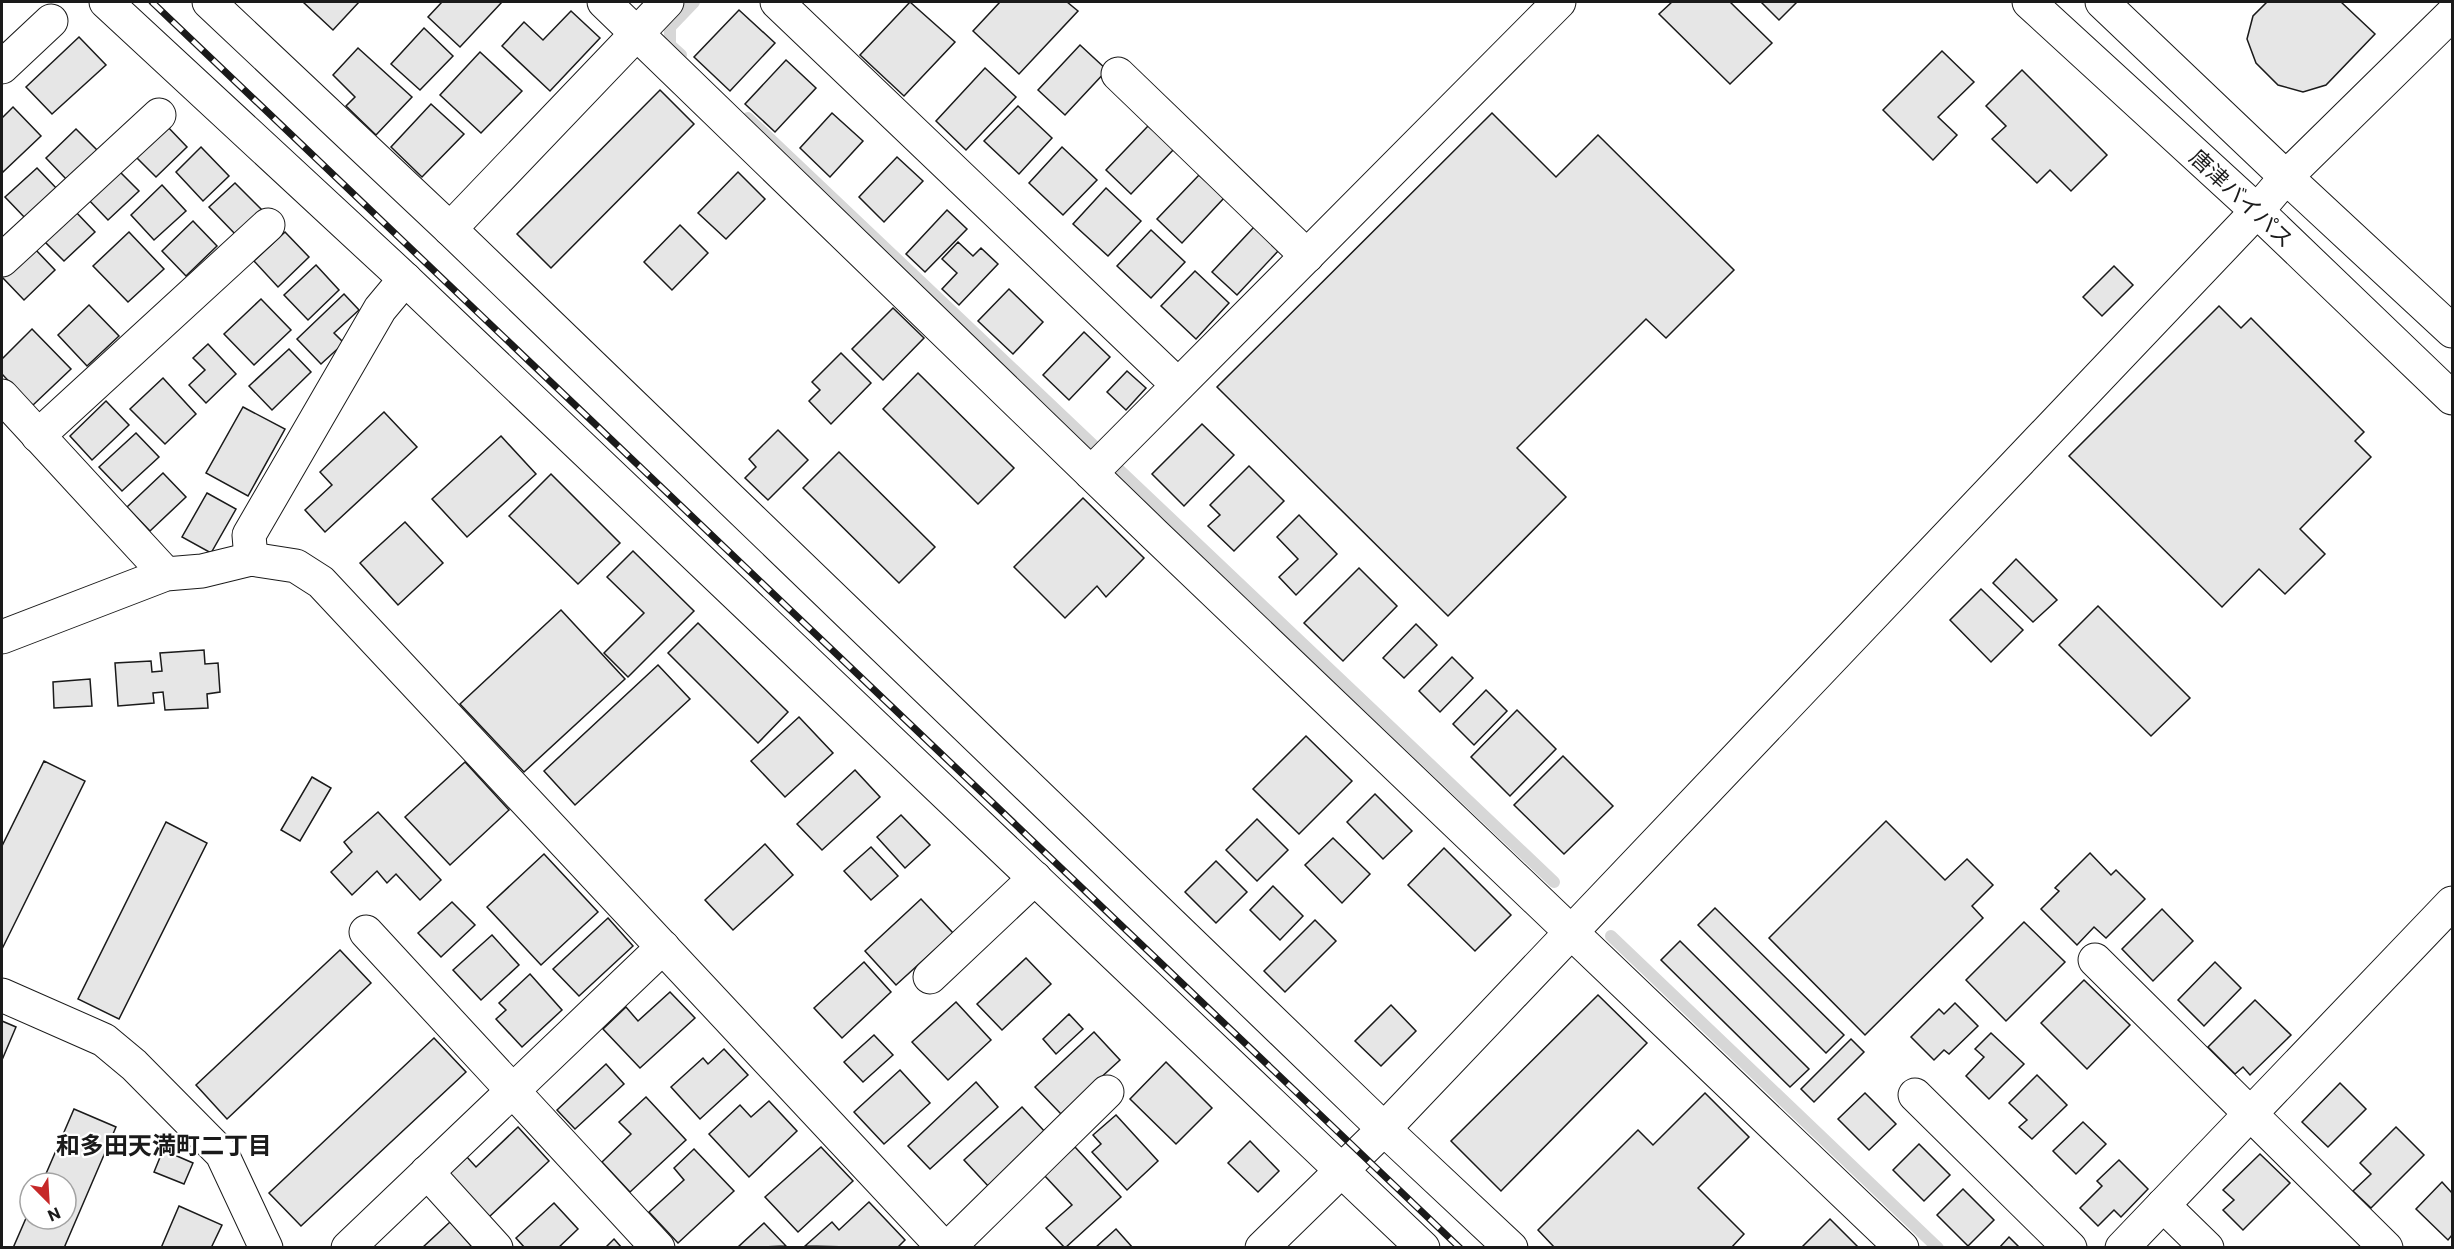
<svg xmlns="http://www.w3.org/2000/svg" width="2454" height="1249" viewBox="0 0 2454 1249" font-family="Commissioner,'Noto Sans JP',sans-serif">
  <rect width="100%" height="100%" fill="#fff"/>
  <g fill="none" stroke-linecap="round" stroke-linejoin="round">
    <g stroke="#d7d7d7" stroke-width="12">
      <path d="M681,55L670,45V27L694,2"/>
      <path d="M748,118L1554,882"/>
      <path d="M1611,936L1938,1248"/>
    </g>
  </g>
  <g fill="#e6e6e6" stroke="#1a1a1a" stroke-width="1.5">
    <path d="M303,2H359L333,30Z"/>
    <path d="M442,2H502L460,47L428,17Z"/>
    <path d="M910,2L955,42L904,96L860,55Z"/>
    <path d="M1000,2H1067L1078,11L1019,74L973,31Z"/>
    <path d="M1672,2H1730L1772,43L1730,84L1659,14Z"/>
    <path d="M1761,2H1797L1779,20Z"/>
    <path d="M2267,2H2341L2375,34L2326,85L2303,92L2278,85L2256,63L2247,39L2253,16Z"/>
    <path d="M739,10L775,43L730,91L694,57Z"/>
    <path d="M571,11L600,38L550,91L502,46L524,22L543,40Z"/>
    <path d="M424,28L453,56L420,90L391,64Z"/>
    <path d="M79,37L106,65L52,114L26,87Z"/>
    <path d="M1080,45L1107,70L1065,115L1038,90Z"/>
    <path d="M358,48L412,97L376,135L346,106L355,97L333,75Z"/>
    <path d="M1942,51L1974,82L1938,117L1957,135L1933,160L1883,110Z"/>
    <path d="M480,52L522,91L481,133L440,95Z"/>
    <path d="M786,60L816,88L775,132L745,104Z"/>
    <path d="M985,68L1016,97L966,150L936,121Z"/>
    <path d="M2022,70L2107,155L2071,191L2050,170L2037,183L1992,139L2006,126L1986,106Z"/>
    <path d="M660,90L694,124L551,268L517,234Z"/>
    <path d="M431,104L464,134L422,177L391,147Z"/>
    <path d="M1018,106L1052,138L1019,174L984,141Z"/>
    <path d="M13,107L41,136L3,172L2,170V118Z"/>
    <path d="M832,113L863,141L830,177L800,148Z"/>
    <path d="M1492,113L1556,177L1598,135L1734,270L1666,338L1646,319L1517,448L1566,497L1448,616L1217,387Z"/>
    <path d="M166,125L187,147L156,177L134,155Z"/>
    <path d="M1148,126L1174,149L1131,194L1106,170Z"/>
    <path d="M76,129L98,151L67,180L46,158Z"/>
    <path d="M201,147L229,176L203,201L176,172Z"/>
    <path d="M1062,147L1097,180L1063,215L1029,183Z"/>
    <path d="M897,157L923,181L884,222L859,197Z"/>
    <path d="M37,168L58,190L27,220L5,197Z"/>
    <path d="M117,169L139,191L108,220L87,198Z"/>
    <path d="M738,172L765,199L726,239L698,213Z"/>
    <path d="M1199,175L1224,198L1182,243L1157,219Z"/>
    <path d="M235,183L263,211L237,236L209,207Z"/>
    <path d="M162,185L186,211L154,240L131,215Z"/>
    <path d="M1106,188L1141,221L1108,256L1073,224Z"/>
    <path d="M74,210L95,232L64,261L42,239Z"/>
    <path d="M947,210L967,229L925,272L906,254Z"/>
    <path d="M193,221L217,246L186,276L162,251Z"/>
    <path d="M680,225L708,253L672,290L644,262Z"/>
    <path d="M1254,227L1279,250L1237,295L1212,272Z"/>
    <path d="M1151,230L1185,262L1151,298L1117,266Z"/>
    <path d="M129,232L164,269L128,302L93,266Z"/>
    <path d="M285,232L309,257L278,287L254,261Z"/>
    <path d="M958,242L973,256L981,248L998,264L959,305L942,289L957,273L942,259Z"/>
    <path d="M34,248L55,270L24,300L2,277Z"/>
    <path d="M316,265L339,290L308,320L284,295Z"/>
    <path d="M2114,266L2133,285L2102,316L2083,297Z"/>
    <path d="M1195,271L1229,303L1196,339L1161,306Z"/>
    <path d="M1009,289L1043,322L1013,354L978,321Z"/>
    <path d="M344,294L359,310L334,333L344,343L321,364L297,339Z"/>
    <path d="M261,299L291,330L254,365L224,334Z"/>
    <path d="M89,305L119,336L87,366L58,335Z"/>
    <path d="M2219,306L2241,328L2251,318L2364,432L2355,441L2371,457L2300,529L2325,554L2285,594L2259,569L2222,607L2069,456Z"/>
    <path d="M893,308L924,338L883,380L852,349Z"/>
    <path d="M32,329L71,369L32,406L2,374V359Z"/>
    <path d="M1084,332L1110,357L1069,400L1043,375Z"/>
    <path d="M208,344L236,374L206,403L189,385L205,370L193,358Z"/>
    <path d="M289,349L311,372L272,410L249,386Z"/>
    <path d="M841,353L871,383L831,424L809,401L820,390L812,382Z"/>
    <path d="M1127,371L1146,388L1126,410L1107,392Z"/>
    <path d="M918,373L1014,468L978,504L883,409Z"/>
    <path d="M163,378L196,414L165,444L130,409Z"/>
    <path d="M106,401L129,425L92,460L70,436Z"/>
    <path d="M243,407L285,429L248,496L206,473Z"/>
    <path d="M384,412L417,447L325,532L305,510L332,485L320,472Z"/>
    <path d="M1202,424L1234,455L1184,506L1152,474Z"/>
    <path d="M778,430L808,460L768,500L745,478L756,467L749,459Z"/>
    <path d="M136,433L159,457L122,491L99,467Z"/>
    <path d="M501,436L536,474L467,537L432,499Z"/>
    <path d="M839,452L935,547L899,583L803,488Z"/>
    <path d="M1249,466L1284,501L1234,551L1208,526L1220,515L1210,505Z"/>
    <path d="M163,473L186,497L150,531L127,507Z"/>
    <path d="M551,474L620,543L578,584L509,516Z"/>
    <path d="M207,493L236,509L211,553L182,537Z"/>
    <path d="M1083,498L1144,558L1106,597L1097,586L1065,618L1014,567Z"/>
    <path d="M1299,515L1337,554L1296,595L1279,577L1298,559L1277,537Z"/>
    <path d="M405,522L443,563L398,605L360,563Z"/>
    <path d="M633,551L694,611L628,677L604,653L644,613L607,577Z"/>
    <path d="M2016,559L2057,600L2033,622L1993,583Z"/>
    <path d="M1359,568L1397,606L1343,661L1304,623Z"/>
    <path d="M1981,589L2023,630L1991,662L1950,620Z"/>
    <path d="M2098,606L2190,698L2151,736L2059,645Z"/>
    <path d="M561,610L625,679L524,772L460,704Z"/>
    <path d="M698,623L788,712L758,743L668,653Z"/>
    <path d="M1416,624L1437,645L1404,678L1383,658Z"/>
    <path d="M204,650L205,664L218,663L220,692L207,694L208,708L165,710L163,692L153,693L154,703L118,706L115,663L151,661L152,672L162,671L160,653Z"/>
    <path d="M1452,657L1473,678L1440,712L1419,691Z"/>
    <path d="M658,665L690,699L575,805L544,771Z"/>
    <path d="M90,679L92,706L54,708L53,682Z"/>
    <path d="M1486,690L1507,711L1474,745L1453,724Z"/>
    <path d="M1517,710L1556,749L1510,796L1471,757Z"/>
    <path d="M799,717L833,753L785,797L751,761Z"/>
    <path d="M1306,736L1352,781L1299,834L1253,789Z"/>
    <path d="M1563,756L1613,806L1564,854L1514,805Z"/>
    <path d="M44,761L85,781L2,949V846Z"/>
    <path d="M465,762L509,810L450,865L405,817Z"/>
    <path d="M855,770L880,797L822,850L797,824Z"/>
    <path d="M312,777L331,788L300,841L281,830Z"/>
    <path d="M1375,794L1412,831L1383,859L1347,822Z"/>
    <path d="M378,812L441,880L420,900L396,874L387,883L377,871L352,895L331,872L352,852L344,842Z"/>
    <path d="M901,815L930,845L905,868L877,837Z"/>
    <path d="M1257,819L1288,850L1257,881L1226,850Z"/>
    <path d="M1886,821L1945,880L1967,859L1993,885L1972,906L1983,918L1865,1035L1769,938Z"/>
    <path d="M166,822L207,843L119,1019L78,999Z"/>
    <path d="M1333,838L1370,874L1342,903L1305,865Z"/>
    <path d="M765,844L793,875L733,930L705,900Z"/>
    <path d="M871,847L898,876L871,900L844,871Z"/>
    <path d="M1444,848L1511,915L1475,951L1408,885Z"/>
    <path d="M2090,853L2111,875L2116,870L2145,899L2106,938L2094,927L2077,945L2041,909L2059,891L2055,888Z"/>
    <path d="M544,854L598,912L541,965L487,907Z"/>
    <path d="M1216,861L1247,892L1216,923L1185,892Z"/>
    <path d="M1273,886L1303,916L1280,940L1250,910Z"/>
    <path d="M921,899L953,933L896,985L865,951Z"/>
    <path d="M452,902L475,925L441,957L418,933Z"/>
    <path d="M1715,908L1844,1035L1826,1053L1698,925Z"/>
    <path d="M2162,909L2193,941L2153,981L2122,949Z"/>
    <path d="M608,918L633,946L579,996L553,969Z"/>
    <path d="M1315,920L1336,941L1285,992L1264,971Z"/>
    <path d="M2024,922L2065,962L2006,1021L1966,980Z"/>
    <path d="M492,935L519,965L481,1000L453,970Z"/>
    <path d="M1680,941L1809,1069L1790,1087L1661,960Z"/>
    <path d="M340,950L371,983L227,1119L196,1085Z"/>
    <path d="M1026,958L1051,984L1002,1030L977,1004Z"/>
    <path d="M864,962L891,992L842,1038L814,1008Z"/>
    <path d="M2215,962L2241,988L2204,1026L2178,1000Z"/>
    <path d="M530,974L562,1010L522,1047L496,1019L506,1010L499,1003Z"/>
    <path d="M2084,980L2130,1025L2087,1069L2041,1023Z"/>
    <path d="M670,992L695,1018L640,1068L603,1029L626,1007L638,1021Z"/>
    <path d="M1598,995L1647,1043L1501,1191L1451,1141Z"/>
    <path d="M2255,1000L2291,1035L2250,1075L2243,1067L2235,1074L2208,1047Z"/>
    <path d="M956,1002L991,1040L948,1080L912,1042Z"/>
    <path d="M1955,1003L1978,1026L1949,1054L1944,1050L1934,1060L1911,1037L1939,1009L1944,1014Z"/>
    <path d="M1391,1005L1416,1031L1381,1066L1355,1041Z"/>
    <path d="M1069,1014L1083,1029L1056,1054L1043,1039Z"/>
    <path d="M2,1021L16,1027L2,1060Z"/>
    <path d="M1094,1032L1120,1060L1061,1114L1035,1087Z"/>
    <path d="M1991,1033L2024,1064L1989,1099L1966,1076L1984,1057L1975,1049Z"/>
    <path d="M874,1035L893,1055L863,1082L844,1062Z"/>
    <path d="M434,1038L466,1072L301,1226L269,1193Z"/>
    <path d="M1851,1039L1864,1052L1814,1102L1801,1089Z"/>
    <path d="M724,1049L748,1075L700,1119L671,1087L703,1058L708,1064Z"/>
    <path d="M1166,1062L1212,1108L1176,1144L1130,1099Z"/>
    <path d="M606,1064L624,1084L575,1129L557,1110Z"/>
    <path d="M900,1070L930,1103L884,1144L854,1112Z"/>
    <path d="M2037,1075L2067,1105L2032,1139L2019,1127L2027,1120L2009,1103Z"/>
    <path d="M976,1082L998,1107L930,1169L908,1146Z"/>
    <path d="M2340,1083L2366,1109L2328,1147L2302,1122Z"/>
    <path d="M1705,1093L1749,1137L1698,1188L1744,1234L1731,1248H1555L1538,1230L1638,1130L1653,1145Z"/>
    <path d="M1865,1093L1896,1124L1869,1150L1838,1119Z"/>
    <path d="M646,1097L686,1140L630,1192L602,1162L631,1134L619,1122Z"/>
    <path d="M769,1101L797,1131L749,1177L709,1134L740,1105L751,1117Z"/>
    <path d="M1022,1107L1046,1133L989,1187L964,1160Z"/>
    <path d="M74,1109L116,1127L64,1248H13L30,1209V1219H66V1183H42Z"/>
    <path d="M1116,1115L1158,1161L1127,1190L1092,1152L1101,1144L1093,1135Z"/>
    <path d="M2083,1122L2106,1144L2076,1174L2053,1151Z"/>
    <path d="M518,1127L549,1161L489,1217L449,1174L467,1157L476,1167Z"/>
    <path d="M2396,1127L2424,1155L2371,1208L2353,1191L2371,1174L2360,1163Z"/>
    <path d="M1250,1141L1279,1171L1258,1192L1228,1163Z"/>
    <path d="M1919,1144L1950,1175L1924,1201L1893,1170Z"/>
    <path d="M821,1147L853,1181L798,1232L765,1197Z"/>
    <path d="M1075,1147L1121,1197L1065,1248L1046,1228L1072,1205L1044,1175Z"/>
    <path d="M694,1149L734,1191L678,1243L649,1212L684,1180L674,1168Z"/>
    <path d="M163,1150L193,1163L184,1184L154,1172Z"/>
    <path d="M2260,1154L2290,1183L2243,1230L2223,1210L2234,1200L2223,1190Z"/>
    <path d="M2119,1160L2148,1189L2121,1217L2114,1210L2098,1226L2080,1208L2102,1186L2097,1181Z"/>
    <path d="M2442,1182L2452,1193V1235L2448,1240L2416,1209Z"/>
    <path d="M1963,1189L1994,1220L1968,1246L1937,1215Z"/>
    <path d="M869,1202L905,1240L897,1248L805,1246L832,1222L839,1230Z"/>
    <path d="M554,1203L578,1229L558,1248H525L516,1238Z"/>
    <path d="M179,1206L222,1225L211,1248H161Z"/>
    <path d="M1830,1219L1859,1248H1801Z"/>
    <path d="M450,1222L473,1248H422Z"/>
    <path d="M764,1223L786,1246L737,1248Z"/>
    <path d="M1116,1229L1133,1248H1095Z"/>
    <path d="M2009,1237L2020,1248H1999Z"/>
    <path d="M614,1239L622,1248H605Z"/>
  </g>
  <g fill="none" stroke-linecap="round" stroke-linejoin="round">
    <defs>
      <g id="minor">
        <path d="M106,2L405,279L1423,1248"/>
        <path d="M209,2L450,229L1384,1129L1511,1248"/>
        <path d="M604,2L1154,534L1902,1248"/>
        <path d="M777,2L1178,385"/>
        <path d="M2,67L51,21"/>
        <path d="M1118,74L1307,256"/>
        <path d="M450,229L667,2"/>
        <path d="M2,260L159,115"/>
        <path d="M2,396L166,574"/>
        <path d="M38,436L268,225"/>
        <path d="M1091,473L1559,2"/>
        <path d="M251,559L249,535L380,309L405,279"/>
        <path d="M2,637L166,574L202,571L251,559L296,566L321,582L944,1248"/>
        <path d="M366,932L658,1248"/>
        <path d="M2095,960L2386,1248"/>
        <path d="M930,977L1035,878"/>
        <path d="M2,995L104,1040L134,1065L222,1154L266,1248"/>
        <path d="M1915,1095L2070,1248"/>
        <path d="M427,1172L496,1248"/>
        <path d="M2163,1205L2207,1248"/>
        <path d="M348,1248L663,947"/>
        <path d="M948,1248L1107,1092"/>
        <path d="M1262,1248L1384,1129L2257,211L2286,177L2452,14"/>
        <path d="M2122,1248L2452,903"/>
      </g>
      <g id="highway">
        <path d="M2029,2L2257,211L2452,398"/>
        <path d="M2102,2L2286,177L2452,331"/>
      </g>
    </defs>
    <use href="#minor" stroke="#1a1a1a" stroke-width="35"/>
    <use href="#highway" stroke="#1a1a1a" stroke-width="35"/>
    <use href="#minor" stroke="#fff" stroke-width="33"/>
    <use href="#highway" stroke="#fff" stroke-width="33"/>
    <defs>
      <path id="rail" d="M152,2L1460,1248"/>
    </defs>
    <use href="#rail" stroke="#1a1a1a" stroke-width="7"/>
    <use href="#rail" stroke="#fff" stroke-width="4.5" stroke-dasharray="14" stroke-linecap="butt"/>
  </g>
  <g text-anchor="middle" dominant-baseline="central" stroke-width="4.5" stroke-linejoin="round" paint-order="stroke">
    <g font-size="22" fill="#1a1a1a" stroke="#fff">
      <text transform="translate(2242 198) rotate(43)">唐津バイパス</text>
    </g>
    <g font-size="24" font-weight="bold" fill="#1a1a1a" stroke="#fff">
      <text x="164" y="1144">和多田天満町二丁目</text>
    </g>
  </g>
  <rect width="2454" height="1249" fill="none" stroke="#1a1a1a" stroke-width="6"/>
  <g transform="translate(48 1201) rotate(156)"><circle r="28" fill="#ffffff" stroke="#a3a3a3" stroke-width="1.5"/>
  <path d="M0-4.5L10 22L0 15L-10 22Z" fill="#c62828"/>
  <text y="-9" font-size="16" font-weight="bold" text-anchor="middle" fill="#1a1a1a">N</text>
  </g>
</svg>
